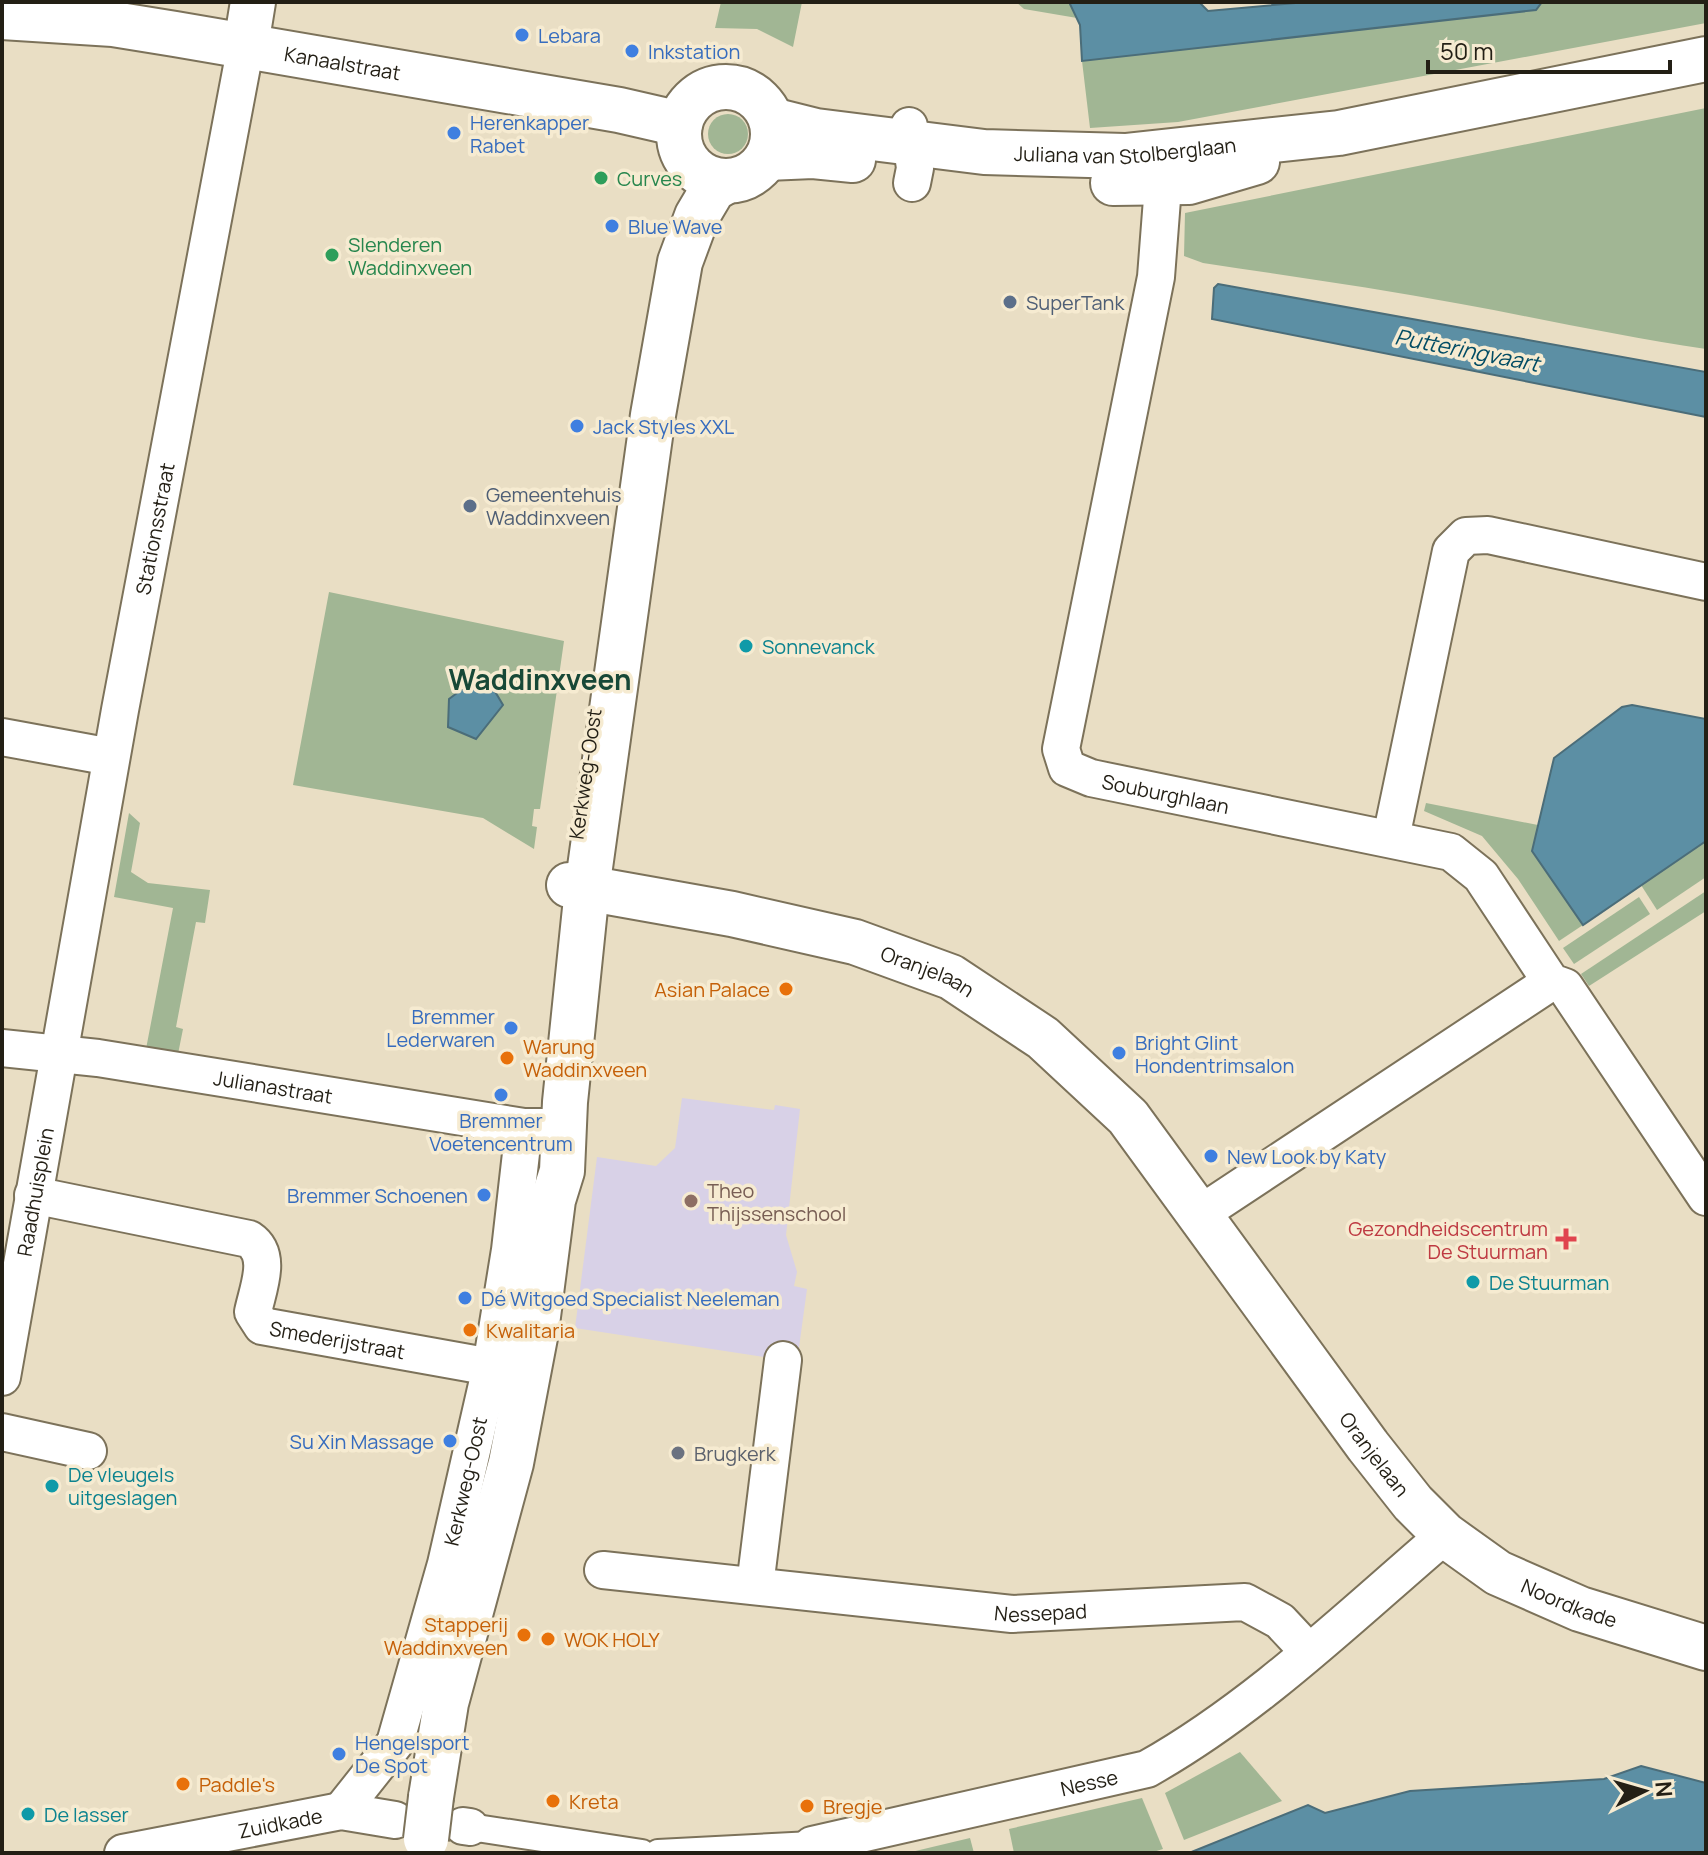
<svg xmlns="http://www.w3.org/2000/svg" width="1708" height="1855" viewBox="0 0 1708 1855" font-family="Manrope,sans-serif">
  <rect width="100%" height="100%" fill="#e9dec4"/>
  <path fill="#d8d1e7" d="M682,1098L774,1110L775,1105L800,1109L786,1235L797,1272L794,1286L807,1289L797,1362L575,1328L597,1157L656,1166L675,1148Z"/>
  <g fill="#a1b694">
    <path d="M721,2H802L793,47L757,29L715,28Z"/>
    <path d="M1016,2H1069L1077,18L1024,9Z"/>
    <path d="M1542,2H1706V23L1178,122L1090,128L1082,61L1536,10Z"/>
    <path d="M1706,108V349C1623,337 1543,319 1461,304C1375,288 1289,276 1203,263L1184,256L1185,213Z"/>
    <circle cx="728" cy="134" r="20"/>
    <path d="M329,592L564,641L540,809H534L532,826L537,827L534,849L483,818L293,785Z"/>
    <path d="M1426,803L1538,825L1532,851L1583,925L1559,941L1518,879L1482,836L1424,811Z"/>
    <path d="M129,813L140,823L131,872L148,883L210,890L205,923L196,922L176,1027L183,1029L178,1054L146,1049L173,908L114,897Z"/>
    <path d="M1706,841V877L1657,910L1641,885Z"/>
    <path d="M1706,891V911L1589,986L1581,974Z"/>
    <path d="M1639,897L1650,914L1574,964L1563,948Z"/>
    <path d="M1240,1752L1282,1801L1184,1840L1165,1793Z"/>
    <path d="M1142,1798L1163,1849L1150,1853H1014L1009,1829Z"/>
    <path d="M970,1838L974,1853H907Z"/>
  </g>
  <g fill="#5c8fa4" stroke="#4b6d79" stroke-width="2">
    <path d="M1069,2H1199L1208,11L1307,2H1542L1536,10L1082,61L1080,25Z"/>
    <path d="M1218,284L1706,372V417L1212,319L1214,288Z"/>
    <path d="M484,673L503,705L476,739L448,727L449,699Z"/>
    <path d="M1632,705L1706,719V841L1583,925L1532,851L1554,758L1622,707Z"/>
    <path d="M1641,1766L1706,1783V1853H1189L1308,1805L1325,1813L1410,1791L1604,1779Z"/>
  </g>
  <g fill="none" stroke-linecap="round" stroke-linejoin="round">
    <defs>
      <g id="pedestrian">
        <path d="M470,1827L642,1853"/>
        <path d="M658,1853L812,1845"/>
      </g>
      <g id="minor">
        <path d="M909,126L915,168L912,183"/>
        <path id="s1" d="M1158,155L1162,199L1156,277L1061,749L1067,768L1091,778L1451,852L1481,876L1551,982L1565,987L1706,1197"/>
        <path d="M2,737L111,757"/>
        <path d="M1391,838L1451,551L1466,536L1488,535L1706,582"/>
        <path id="s2" d="M2,1048L98,1058L524,1127H542"/>
        <path id="s3" d="M33,1195L249,1239C273,1255 258,1288 253,1312L262,1326L491,1367"/>
        <path d="M1200,1214L1551,982"/>
        <path id="s4" d="M2,1377L120,710L246,45"/>
        <path d="M2,1432L88,1451"/>
        <path id="s5" d="M603,1570L1012,1614L1245,1602L1280,1621L1309,1652"/>
        <path d="M755,1586L783,1360"/>
        <path id="s6" d="M341,1811L395,1743L446,1564L491,1367L510,1250L524,1127"/>
        <path d="M463,1826L470,1827"/>
        <path id="s7" d="M812,1845L1147,1769C1257,1707 1350,1616 1445,1535"/>
        <path id="s8" d="M123,1853L341,1811L395,1820"/>
      </g>
      <g id="tertiary">
        <path d="M246,45L253,2"/>
        <path id="s9" d="M569,885L732,914L855,942L951,977L1043,1038L1128,1117L1368,1446L1413,1503L1445,1535L1498,1573L1580,1609L1706,1648"/>
      </g>
      <g id="secondary">
        <path id="s10" d="M2,17L113,24L175,34L619,110L680,124"/>
        <circle cx="726" cy="134" r="47"/>
        <path id="s11" d="M772,120L816,131L984,152L1125,156L1339,133L1706,59"/>
        <path d="M767,158L813,156L853,160"/>
        <path d="M1113,183L1189,182L1257,162"/>
        <path d="M431,1797L446,1703L511,1463L536,1332L553,1200L562,1171L565,1102L587,889L653,415L680,262L697,216L713,189L725,182"/>
      </g>
    </defs>
    <use href="#pedestrian" stroke="#7c725a" stroke-width="30"/>
    <use href="#minor" stroke="#7c725a" stroke-width="40"/>
    <use href="#tertiary" stroke="#7c725a" stroke-width="48"/>
    <use href="#secondary" stroke="#7c725a" stroke-width="48"/>
    <use href="#pedestrian" stroke="#fff" stroke-width="26"/>
    <use href="#minor" stroke="#fff" stroke-width="36"/>
    <use href="#tertiary" stroke="#fff" stroke-width="44"/>
    <use href="#secondary" stroke="#fff" stroke-width="44"/>
    <defs>
      <path id="secondary-bridge" d="M426,1839L431,1797"/>
    </defs>
    <use href="#secondary-bridge" stroke="#7c725a" stroke-width="48" stroke-linecap="butt"/>
    <use href="#secondary-bridge" stroke="#fff" stroke-width="44"/>
  </g>
  <g fill="#3f7fe0" stroke="#f6ebd1" stroke-width="3">
    <circle cx="522" cy="35" r="8"/>
    <circle cx="632" cy="51" r="8"/>
    <circle cx="454" cy="133" r="8"/>
    <circle cx="612" cy="226" r="8"/>
    <circle cx="577" cy="426" r="8"/>
    <circle cx="511" cy="1028" r="8"/>
    <circle cx="1119" cy="1053" r="8"/>
    <circle cx="501" cy="1095" r="8"/>
    <circle cx="1211" cy="1156" r="8"/>
    <circle cx="484" cy="1195" r="8"/>
    <circle cx="465" cy="1298" r="8"/>
    <circle cx="450" cy="1441" r="8"/>
    <circle cx="339" cy="1754" r="8"/>
  </g>
  <g fill="#2e9e5b" stroke="#f6ebd1" stroke-width="3">
    <circle cx="601" cy="178" r="8"/>
    <circle cx="332" cy="255" r="8"/>
  </g>
  <g fill="#5c6f8a" stroke="#f6ebd1" stroke-width="3">
    <circle cx="1010" cy="302" r="8"/>
    <circle cx="470" cy="506" r="8"/>
  </g>
  <g fill="#0f9aa8" stroke="#f6ebd1" stroke-width="3">
    <circle cx="746" cy="646" r="8"/>
    <circle cx="1473" cy="1282" r="8"/>
    <circle cx="52" cy="1486" r="8"/>
    <circle cx="28" cy="1814" r="8"/>
  </g>
  <g fill="#e8710a" stroke="#f6ebd1" stroke-width="3">
    <circle cx="786" cy="989" r="8"/>
    <circle cx="507" cy="1058" r="8"/>
    <circle cx="470" cy="1330" r="8"/>
    <circle cx="524" cy="1635" r="8"/>
    <circle cx="548" cy="1639" r="8"/>
    <circle cx="183" cy="1784" r="8"/>
    <circle cx="553" cy="1801" r="8"/>
    <circle cx="807" cy="1806" r="8"/>
  </g>
  <circle fill="#8d6e63" stroke="#f6ebd1" stroke-width="3" cx="691" cy="1201" r="8"/>
  <path fill="#e0444e" stroke="#f6ebd1" stroke-width="3" d="M1562 1227h8v8h8v8h-8v8h-8v-8h-8v-8h8z"/>
  <circle fill="#6b7280" stroke="#f6ebd1" stroke-width="3" cx="678" cy="1453" r="8"/>
  <g text-anchor="middle" dominant-baseline="central" stroke-width="7" stroke-linejoin="round" paint-order="stroke">
    <g font-size="20" fill="#366cbe" stroke="#f6ebd1" text-anchor="start">
      <text x="538" y="35">Lebara</text>
      <text x="648" y="51">Inkstation</text>
      <text x="470" y="122">Herenkapper<tspan x="470" dy="23">Rabet</tspan></text>
      <text x="628" y="226">Blue Wave</text>
      <text x="593" y="426">Jack Styles XXL</text>
      <text x="495" y="1016" text-anchor="end">Bremmer<tspan x="495" dy="23">Lederwaren</tspan></text>
      <text x="1135" y="1042">Bright Glint<tspan x="1135" dy="23">Hondentrimsalon</tspan></text>
      <text x="501" y="1120" text-anchor="middle">Bremmer<tspan x="501" dy="23">Voetencentrum</tspan></text>
      <text x="1227" y="1156">New Look by Katy</text>
      <text x="468" y="1195" text-anchor="end">Bremmer Schoenen</text>
      <text x="481" y="1298">Dé Witgoed Specialist Neeleman</text>
      <text x="434" y="1441" text-anchor="end">Su Xin Massage</text>
      <text x="355" y="1742">Hengelsport<tspan x="355" dy="23">De Spot</tspan></text>
    </g>
    <g font-size="20" fill="#231f15" stroke="#f6ebd1">
      <text stroke="none"><textPath href="#s10" startOffset="344">Kanaalstraat</textPath></text>
      <text stroke="none"><textPath href="#s11" startOffset="356">Juliana van Stolberglaan</textPath></text>
      <text stroke="none"><textPath href="#s4" startOffset="862">Stationsstraat</textPath></text>
      <text transform="translate(585 774) rotate(-82)">Kerkweg-Oost</text>
      <text stroke="none"><textPath href="#s1" startOffset="726">Souburghlaan</textPath></text>
      <text stroke="none"><textPath href="#s9" startOffset="370">Oranjelaan</textPath></text>
      <text stroke="none"><textPath href="#s2" startOffset="274">Julianastraat</textPath></text>
      <text stroke="none"><textPath href="#s4" startOffset="188">Raadhuisplein</textPath></text>
      <text stroke="none"><textPath href="#s3" startOffset="392">Smederijstraat</textPath></text>
      <text stroke="none"><textPath href="#s9" startOffset="1038">Oranjelaan</textPath></text>
      <text stroke="none"><textPath href="#s6" startOffset="358">Kerkweg-Oost</textPath></text>
      <text stroke="none"><textPath href="#s9" startOffset="1288">Noordkade</textPath></text>
      <text stroke="none"><textPath href="#s5" startOffset="440">Nessepad</textPath></text>
      <text stroke="none"><textPath href="#s7" startOffset="284">Nesse</textPath></text>
      <text stroke="none"><textPath href="#s8" startOffset="160">Zuidkade</textPath></text>
    </g>
    <g font-size="20" fill="#27864d" stroke="#f6ebd1" text-anchor="start">
      <text x="617" y="178">Curves</text>
      <text x="348" y="244">Slenderen<tspan x="348" dy="23">Waddinxveen</tspan></text>
    </g>
    <g font-size="20" fill="#4e5e75" stroke="#f6ebd1" text-anchor="start">
      <text x="1026" y="302">SuperTank</text>
      <text x="486" y="494">Gemeentehuis<tspan x="486" dy="23">Waddinxveen</tspan></text>
    </g>
    <g font-size="20" fill="#0d838f" stroke="#f6ebd1" text-anchor="start">
      <text x="762" y="646">Sonnevanck</text>
      <text x="1489" y="1282">De Stuurman</text>
      <text x="68" y="1474">De vleugels<tspan x="68" dy="23">uitgeslagen</tspan></text>
      <text x="44" y="1814">De lasser</text>
    </g>
    <g font-size="20" fill="#c56008" stroke="#f6ebd1" text-anchor="start">
      <text x="770" y="989" text-anchor="end">Asian Palace</text>
      <text x="523" y="1046">Warung<tspan x="523" dy="23">Waddinxveen</tspan></text>
      <text x="486" y="1330">Kwalitaria</text>
      <text x="508" y="1624" text-anchor="end">Stapperij<tspan x="508" dy="23">Waddinxveen</tspan></text>
      <text x="564" y="1639">WOK HOLY</text>
      <text x="199" y="1784">Paddle's</text>
      <text x="569" y="1801">Kreta</text>
      <text x="823" y="1806">Bregje</text>
    </g>
    <g font-size="20" fill="#785e54" stroke="#f6ebd1" text-anchor="start">
      <text x="707" y="1190">Theo<tspan x="707" dy="23">Thijssenschool</tspan></text>
    </g>
    <g font-size="20" fill="#be3a42" stroke="#f6ebd1" text-anchor="end">
      <text x="1548" y="1228">Gezondheidscentrum<tspan x="1548" dy="23">De Stuurman</tspan></text>
    </g>
    <g font-size="20" fill="#5b616d" stroke="#f6ebd1" text-anchor="start">
      <text x="694" y="1453">Brugkerk</text>
    </g>
    <g font-size="22" font-style="italic" fill="#024c64" stroke="#f6ebd1">
      <text transform="translate(1467 350) rotate(11)">Putteringvaart</text>
    </g>
    <g font-size="28" font-weight="bold" fill="#174837" stroke="#f6ebd1">
      <text x="540" y="679">Waddinxveen</text>
    </g>
  </g>
  <rect width="1708" height="1855" fill="none" stroke="#231f15" stroke-width="8"/>
  <g transform="translate(1644 1791) rotate(85)" stroke="#f6ebd1" stroke-width="6" paint-order="stroke">
  <path d="M0-6L14 30L0 20L-14 30Z" fill="#231f15"/>
  <text y="-12" font-size="22" font-weight="bold" text-anchor="middle" fill="#231f15">N</text>
  </g>
  <path d="M1428 60v12h242v-12" fill="none" stroke="#231f15" stroke-width="4"/>
  <text x="1440" y="60" font-size="24" fill="#231f15" stroke="#f6ebd1" stroke-width="6" paint-order="stroke">50 m</text>
</svg>
